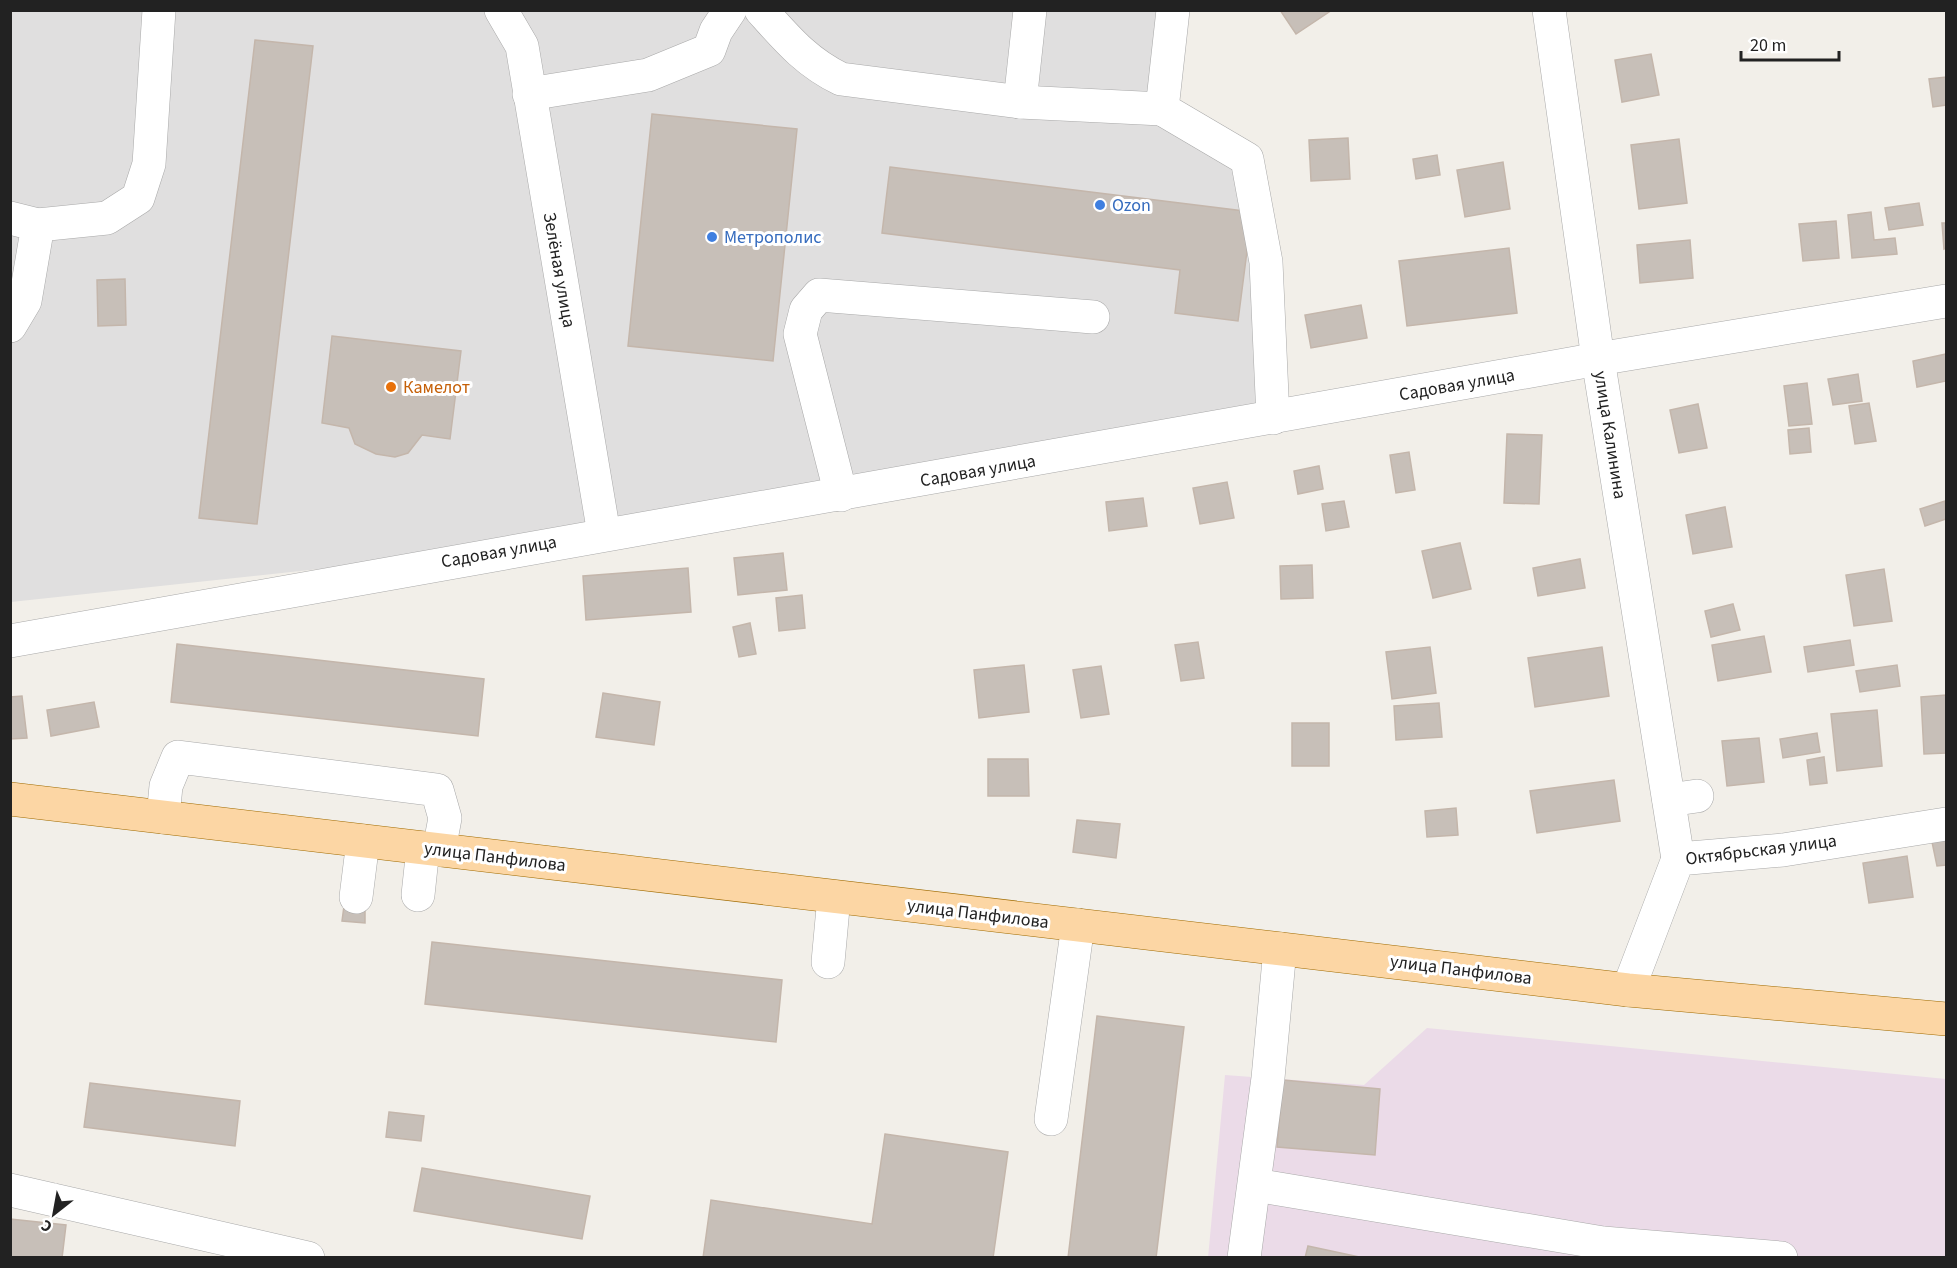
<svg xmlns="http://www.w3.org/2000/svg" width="1957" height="1268" viewBox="0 0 1957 1268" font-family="'Source Sans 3',sans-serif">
  <rect width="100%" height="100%" fill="#f2efe9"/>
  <path fill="#e0dfdf" d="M10,11H1171L1162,109L1261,155L1286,400L581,541L11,602Z"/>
  <path fill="#ebdbe8" d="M1427,1028L1946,1079V1257L1208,1258L1225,1075L1364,1085Z"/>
  <g fill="#c7bfb8" stroke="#c4b6ab" stroke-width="1.5">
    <path d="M1280,10H1332L1296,34Z"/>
    <path d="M255,40L313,46L257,524L199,518Z"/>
    <path d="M1651,54L1659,95L1622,102L1615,60Z"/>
    <path d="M1946,77V105L1933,107L1929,79Z"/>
    <path d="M652,114L797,129L773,361L628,346Z"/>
    <path d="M1348,138L1350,179L1311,181L1309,140Z"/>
    <path d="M1679,139L1687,203L1639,209L1631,145Z"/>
    <path d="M1437,155L1440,175L1416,179L1413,159Z"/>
    <path d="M1503,162L1510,209L1465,217L1457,170Z"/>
    <path d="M890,167L1252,212L1238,321L1175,313L1180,270L882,233Z"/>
    <path d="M1919,203L1923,225L1889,230L1885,208Z"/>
    <path d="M1871,212L1874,240L1895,238L1897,254L1852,258L1848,215Z"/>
    <path d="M1836,221L1839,258L1803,261L1799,224Z"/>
    <path d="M1942,223H1946V248L1944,249Z"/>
    <path d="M1690,240L1693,278L1640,283L1637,245Z"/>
    <path d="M1509,248L1517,313L1407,326L1399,261Z"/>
    <path d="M125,279L126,325L98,326L97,280Z"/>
    <path d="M1361,305L1367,338L1311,348L1305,315Z"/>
    <path d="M332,336L461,351L450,439L422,435L408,453L395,457L376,454L355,444L349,428L322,423Z"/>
    <path d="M1946,354V381L1917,387L1913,361Z"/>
    <path d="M1858,374L1862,401L1833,405L1828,379Z"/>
    <path d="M1807,383L1812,424L1789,426L1784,386Z"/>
    <path d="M1869,403L1876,441L1855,444L1849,406Z"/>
    <path d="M1698,404L1707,448L1679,453L1670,410Z"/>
    <path d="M1809,428L1811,452L1790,454L1788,430Z"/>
    <path d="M1507,434L1542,435L1539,504L1504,503Z"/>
    <path d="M1409,452L1415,490L1396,493L1390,455Z"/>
    <path d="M1319,466L1323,489L1298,494L1294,471Z"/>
    <path d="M1227,482L1234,518L1200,524L1193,488Z"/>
    <path d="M1143,498L1147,526L1109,531L1106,502Z"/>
    <path d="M1344,501L1349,527L1326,531L1322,504Z"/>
    <path d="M1945,501L1946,519L1925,526L1920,509Z"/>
    <path d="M1725,507L1732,547L1693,554L1686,515Z"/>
    <path d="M1460,543L1471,589L1433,598L1422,551Z"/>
    <path d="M783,553L787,590L738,595L734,558Z"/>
    <path d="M1580,559L1585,588L1538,596L1533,568Z"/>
    <path d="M1312,565L1313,598L1281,599L1280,566Z"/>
    <path d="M688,568L691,612L586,620L583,576Z"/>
    <path d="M1884,569L1892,621L1854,626L1846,575Z"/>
    <path d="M802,595L805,628L779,631L776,598Z"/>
    <path d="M1733,604L1740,630L1711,637L1705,611Z"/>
    <path d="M750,623L756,654L739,657L733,627Z"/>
    <path d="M1764,636L1771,672L1718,681L1712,645Z"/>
    <path d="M1850,640L1854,665L1808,672L1804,647Z"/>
    <path d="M1198,642L1204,678L1181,681L1175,645Z"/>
    <path d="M177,644L484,679L478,736L171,702Z"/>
    <path d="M1430,647L1436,693L1392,699L1386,652Z"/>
    <path d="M1602,647L1609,696L1535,707L1528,658Z"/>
    <path d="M1024,665L1029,712L979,718L974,670Z"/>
    <path d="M1897,665L1900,686L1860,692L1856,671Z"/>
    <path d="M1101,666L1109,714L1081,718L1073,670Z"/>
    <path d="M603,693L660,702L654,745L596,737Z"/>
    <path d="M1946,695V753L1924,754L1921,697Z"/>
    <path d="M22,696L27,738L10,739V697Z"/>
    <path d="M94,702L99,727L51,736L47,710Z"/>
    <path d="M1439,703L1442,737L1396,740L1394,706Z"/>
    <path d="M1877,710L1882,766L1837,771L1831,714Z"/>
    <rect x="1292" y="723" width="37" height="43"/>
    <path d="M1817,733L1820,752L1783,758L1780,739Z"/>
    <path d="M1759,738L1764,782L1727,786L1722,741Z"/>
    <path d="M1824,757L1827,783L1810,785L1807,760Z"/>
    <path d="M988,759H1028L1029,796H988Z"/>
    <path d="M1614,780L1620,821L1537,833L1530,791Z"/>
    <path d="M1456,808L1458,835L1427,837L1425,811Z"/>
    <path d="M1077,820L1120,824L1116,858L1073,852Z"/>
    <path d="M1946,834V865L1937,866L1931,837Z"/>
    <path d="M1907,856L1913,897L1869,903L1863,863Z"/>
    <path d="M344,906L365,908V923L342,921Z"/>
    <path d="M432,942L782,980L776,1042L425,1004Z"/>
    <path d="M1097,1016L1184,1027L1156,1258H1068Z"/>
    <path d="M1283,1080L1380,1089L1375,1155L1277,1147Z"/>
    <path d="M90,1083L240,1101L235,1146L84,1127Z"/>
    <path d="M389,1112L424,1116L421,1141L386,1137Z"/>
    <path d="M885,1134L1008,1152L993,1258H703L711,1200L872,1224Z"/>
    <path d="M422,1168L590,1196L582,1239L414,1211Z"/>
    <path d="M10,1219L66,1225L62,1258H10Z"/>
    <path d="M1308,1246L1364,1258H1305Z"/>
  </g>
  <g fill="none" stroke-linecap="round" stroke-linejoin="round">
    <defs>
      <g id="minor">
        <path d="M501,10L522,46L604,534"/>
        <path d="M761,10C787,39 806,62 841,79L1020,102L1162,109"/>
        <path d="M1173,10L1162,109L1247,159L1266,262L1273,418"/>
        <path d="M1549,10L1598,359L1678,859"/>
        <path d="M529,94L648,75L709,50L716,31L730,10"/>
        <path d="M1020,102L1030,10"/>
        <path d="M10,218L38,225L25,301L10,326"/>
        <path d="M38,225L107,218L138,198L149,164L159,10"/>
        <path d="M841,495L800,334L806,310L819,295L1093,317"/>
        <path d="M10,641L1598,359L1946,301"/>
        <path d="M1669,800L1697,796"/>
        <path d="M163,817L166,786L178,757L437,790L445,818L439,850"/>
        <path d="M418,895L423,848"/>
        <path d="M356,897L363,841"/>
        <path d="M828,962L834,897"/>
        <path d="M1628,990L1678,859L1783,850L1946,824"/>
        <path d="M1051,1119L1078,925"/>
        <path d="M1255,1185L1603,1243L1781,1258"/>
        <path d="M10,1190L308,1258"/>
        <path d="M1244,1258L1268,1078L1280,949"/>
      </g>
      <path id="major" d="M10,799L1628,990L1946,1019"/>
    </defs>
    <use href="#minor" stroke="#a9a9a9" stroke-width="34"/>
    <use href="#major" stroke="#a06b00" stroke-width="34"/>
    <use href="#minor" stroke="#fff" stroke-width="33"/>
    <use href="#major" stroke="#fcd6a4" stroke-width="33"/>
  </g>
  <g fill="#3f7fe0" stroke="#fff" stroke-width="2">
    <circle cx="1100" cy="205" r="6"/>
    <circle cx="712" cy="237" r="6"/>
  </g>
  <circle fill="#e8710a" stroke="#fff" stroke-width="2" cx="391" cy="387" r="6"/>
  <g text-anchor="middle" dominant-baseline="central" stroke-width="6" stroke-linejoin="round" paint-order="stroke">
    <g font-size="18" fill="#366cbe" stroke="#fff" text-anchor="start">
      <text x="1112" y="205">Ozon</text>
      <text x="724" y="237">Метрополис</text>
    </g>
    <g font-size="18" fill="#222" stroke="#fff">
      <text transform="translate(559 270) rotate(80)">Зелёная улица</text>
      <text transform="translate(1457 385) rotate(-10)">Садовая улица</text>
      <text transform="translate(1610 435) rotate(81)">улица Калинина</text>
      <text transform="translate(978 471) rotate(-10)">Садовая улица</text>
      <text transform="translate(499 552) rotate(-10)">Садовая улица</text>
      <text transform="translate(1761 850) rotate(-7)">Октябрьская улица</text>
      <text transform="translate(495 857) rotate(7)">улица Панфилова</text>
      <text transform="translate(978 914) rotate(7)">улица Панфилова</text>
      <text transform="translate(1461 970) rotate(7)">улица Панфилова</text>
    </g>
    <g font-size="18" fill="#c56008" stroke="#fff" text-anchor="start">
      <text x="403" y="387">Камелот</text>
    </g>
  </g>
  <rect width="1957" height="1268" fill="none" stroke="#222222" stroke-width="24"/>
  <g transform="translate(54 1214) rotate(211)" stroke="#ffffff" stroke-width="4.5" paint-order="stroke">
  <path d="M0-4.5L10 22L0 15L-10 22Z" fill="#222222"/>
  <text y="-9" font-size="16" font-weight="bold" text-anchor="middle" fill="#222222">С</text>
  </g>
  <path d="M1741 51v9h98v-9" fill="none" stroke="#222222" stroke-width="3"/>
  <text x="1750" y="51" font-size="18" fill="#222222" stroke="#ffffff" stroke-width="4.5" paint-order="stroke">20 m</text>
</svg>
